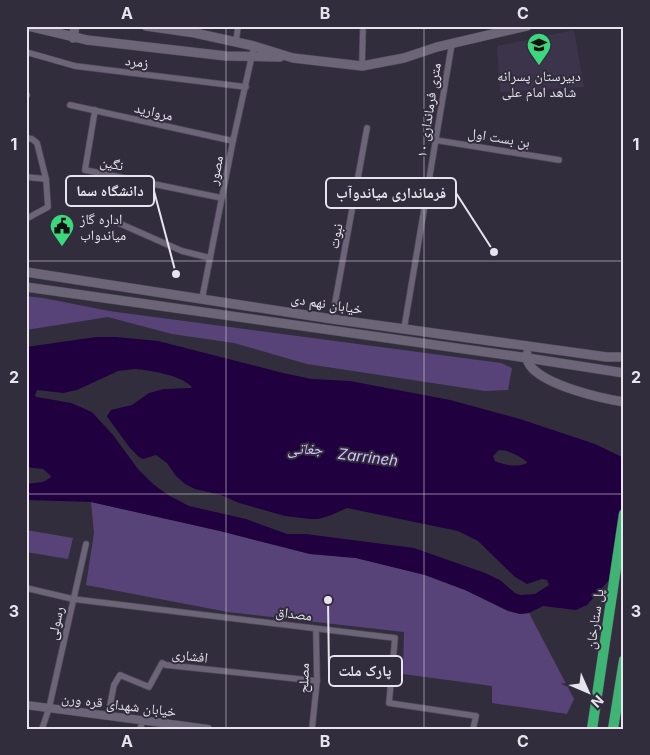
<svg xmlns="http://www.w3.org/2000/svg" width="650" height="755" viewBox="0 0 650 755" font-family="Inter,'Noto Naskh Arabic',sans-serif">
  <rect width="100%" height="100%" fill="#322d3d"/>
  <path fill="#3b344a" d="M574,30L584,87L500,92L497,46Z"/>
  <g fill="#574377">
    <path d="M26,296L43,298L109,311L501,363L512,368L508,390L485,391L307,364L234,343L172,334L108,317L26,330Z"/>
    <path d="M91,502L220,531L310,554L356,558L425,575L465,590L520,614L529,613L574,699L567,714L492,703V686L403,674L404,632L228,612L86,585L94,533Z"/>
    <path d="M26,530L73,538L68,559L26,552Z"/>
  </g>
  <path fill="#20003f" fill-rule="evenodd" d="M96,337H116L158,341L283,373L312,379L350,381L450,400L520,419L595,444L624,458V563L587,605L576,610L543,606L529,613L520,614L508,611L465,590L425,575L356,558L310,554L220,531L91,502L26,500V484L43,482L50,478L51,476L43,469L26,467V347ZM135,369C148,370 186,376 192,388L164,389L149,393L132,405L111,410L107,416L108,418L130,448L139,457L143,459L156,455L159,457L167,463L176,476L185,484L195,489L221,495L239,503L285,516L310,519H318L329,516L347,508L458,531L478,541L515,577L527,584L542,579L547,580L549,585L535,594L520,595L515,593L500,580L485,573L414,548L306,534H287L246,519L189,506L168,495L153,484L138,469L113,435L92,412L71,403L37,397L35,396L37,390L63,393L77,390L118,371ZM499,450C508,450 520,456 527,462V463C517,468 504,465 495,461L493,456Z"/>
  <g fill="none" stroke-linecap="round" stroke-linejoin="round">
    <defs>
      <g id="minor">
        <path d="M236,42L238,26"/>
        <path d="M26,52L75,66L246,87"/>
        <path d="M362,66L363,26"/>
        <path d="M26,95H27"/>
        <path d="M70,105L233,141"/>
        <path d="M95,110L85,170L222,198"/>
        <path d="M26,138L32,139L37,143L46,179L48,207L26,219"/>
        <path d="M435,140L559,160"/>
        <path d="M26,177L46,179"/>
        <path d="M114,221L182,251L210,258"/>
        <path d="M202,299L233,141L254,46"/>
        <path d="M332,319L367,128"/>
        <path d="M404,329L452,43"/>
        <path d="M26,588L73,599L395,638L389,703L476,716L473,729"/>
        <path d="M108,715L114,685L120,675L149,687L162,663L166,665L317,681"/>
        <path d="M42,729L49,708L86,544"/>
        <path d="M140,729L143,720"/>
        <path d="M312,729L317,681L316,629"/>
      </g>
      <path id="tertiary" d="M26,705L208,729"/>
      <g id="secondary">
        <path d="M28,26L87,40L226,56L280,57"/>
        <path d="M146,26L195,33L254,46L293,58L362,66L404,58L437,47L527,26"/>
        <path d="M73,38L75,26"/>
        <path d="M26,272L332,319L607,357H624"/>
        <path d="M26,287L521,357L624,373"/>
        <path d="M527,354L526,358C528,361 529,365 532,368C549,386 599,398 624,402"/>
      </g>
      <g id="trunk">
        <path d="M592,729L624,514"/>
        <path d="M613,729L624,660"/>
      </g>
    </defs>
    <use href="#minor" stroke="#4f4b58" stroke-width="7"/>
    <use href="#tertiary" stroke="#4f4b58" stroke-width="9"/>
    <use href="#secondary" stroke="#4f4b58" stroke-width="10"/>
    <use href="#trunk" stroke="#4f4b58" stroke-width="11"/>
    <use href="#minor" stroke="#6b6577" stroke-width="5.5"/>
    <use href="#tertiary" stroke="#6b6577" stroke-width="8"/>
    <use href="#secondary" stroke="#6b6577" stroke-width="9"/>
    <use href="#trunk" stroke="#3eb574" stroke-width="10"/>
  </g>
  <path fill="none" stroke="#e7e4ee" stroke-width="1" stroke-opacity="0.55" d="M226,26V729M424,26V729M26,261H624M26,494H624"/>
  <defs>
    <symbol id="school-pin" viewBox="-11 -11 22 30"><path d="M0 17L-7.5 6A9.5 9.5 0 1 1 7.5 6Z" fill="#3dd77e" stroke="#322d3d"/><path d="M0-5L7-2L0 1L-7-2ZM-4 1L0 2.5L4 1V4Q0 6-4 4Z" fill="#111"/></symbol>
    <symbol id="civic-pin" viewBox="-11 -11 22 30"><path d="M0 17L-7.5 6A9.5 9.5 0 1 1 7.5 6Z" fill="#3dd77e" stroke="#322d3d"/><path d="M-.6-6.5H3V-4.5H.6V-3L4-1V1h2V6H-6V1h2V-1L-.6-3ZM-1.2 2.5V6h2.4V2.5Z" fill="#111"/></symbol>
  </defs>
  <g fill-rule="evenodd">
    <use href="#school-pin" x="525" y="31" width="28" height="38"/>
    <use href="#civic-pin" x="48" y="212" width="28" height="38"/>
  </g>
  <g text-anchor="middle" dominant-baseline="central" stroke-width="4" stroke-linejoin="round" paint-order="stroke">
    <g font-size="14" fill="#e7e4ee" stroke="#322d3d">
      <text transform="translate(137 61) rotate(7)">زمرد</text>
      <text transform="translate(428 110) rotate(-81)">۱۰ متری فرمانداری</text>
      <text transform="translate(154 111) rotate(13)">مروارید</text>
      <text transform="translate(499 137) rotate(9)">بن بست اول</text>
      <text transform="translate(112 163) rotate(12)">نگین</text>
      <text transform="translate(215 170) rotate(-79)">مصور</text>
      <text transform="translate(335 236) rotate(-80)">نبوت</text>
      <text transform="translate(327 303) rotate(9)">خیابان نهم دی</text>
      <text transform="translate(294 613) rotate(7)">مصداق</text>
      <text transform="translate(594 619) rotate(-82)">پل ستارخان</text>
      <text transform="translate(55 623) rotate(-78)">رسولی</text>
      <text transform="translate(190 655) rotate(7)">افشاری</text>
      <text transform="translate(303 678) rotate(-88)">مصلح</text>
      <text transform="translate(119 704) rotate(7)">خیابان شهدای قره ورن</text>
    </g>
    <g font-size="14" fill="#e7e4ee" stroke="#322d3d">
      <text x="539" y="75">دبیرستان پسرانه<tspan x="539" dy="16">شاهد امام علی</tspan></text>
      <text x="80" y="218" text-anchor="start">اداره گاز<tspan x="80" dy="16">میاندواب</tspan></text>
    </g>
    <g font-size="15" font-style="italic" fill="#d6c2fe" stroke="#322d3d">
      <text x="305" y="448">جغاتی</text>
      <text transform="translate(368 457) rotate(7)">Zarrineh</text>
    </g>
  </g>
  <path fill="none" stroke="#e7e4ee" stroke-width="2" d="M176 274L154 191M494 252L456 193M328 600L329 671"/>
  <g fill="#e7e4ee" stroke="#322d3d" stroke-width="2">
    <circle cx="176" cy="274" r="5"/>
    <circle cx="494" cy="252" r="5"/>
    <circle cx="328" cy="600" r="5"/>
  </g>
  <g fill="#322d3d" stroke="#e7e4ee" stroke-width="2">
    <rect x="66" y="176" width="88" height="30" rx="5"/>
    <rect x="326" y="178" width="130" height="30" rx="5"/>
    <rect x="329" y="656" width="73" height="30" rx="5"/>
  </g>
  <g font-size="15" text-anchor="middle" font-weight="bold" fill="#e7e4ee">
    <text x="110" y="196">دانشگاه سما</text>
    <text x="391" y="198">فرمانداری میاندوآب</text>
    <text x="365" y="676">پارک ملت</text>
  </g>
  <rect width="650" height="755" fill="none" stroke="#322d3d" stroke-width="55"/>
  <g transform="translate(588 692) rotate(135)" stroke="#322d3d" stroke-width="4" paint-order="stroke">
  <path d="M0-4L9 19L0 12L-9 19Z" fill="#e7e4ee"/>
  <text y="-8" font-size="14" font-weight="bold" text-anchor="middle" fill="#e7e4ee">N</text>
  </g>
  <rect x="28" y="28" width="594" height="700" fill="none" stroke="#e7e4ee" stroke-width="2"/>
  <g font-size="16" text-anchor="middle" font-weight="bold" fill="#e7e4ee">
    <text x="127" y="19">A</text>
    <text x="325" y="19">B</text>
    <text x="523" y="19">C</text>
    <text x="14" y="150">1</text>
    <text x="636" y="150">1</text>
    <text x="14" y="383">2</text>
    <text x="636" y="383">2</text>
    <text x="14" y="617">3</text>
    <text x="636" y="617">3</text>
    <text x="127" y="747">A</text>
    <text x="325" y="747">B</text>
    <text x="523" y="747">C</text>
  </g>
</svg>
